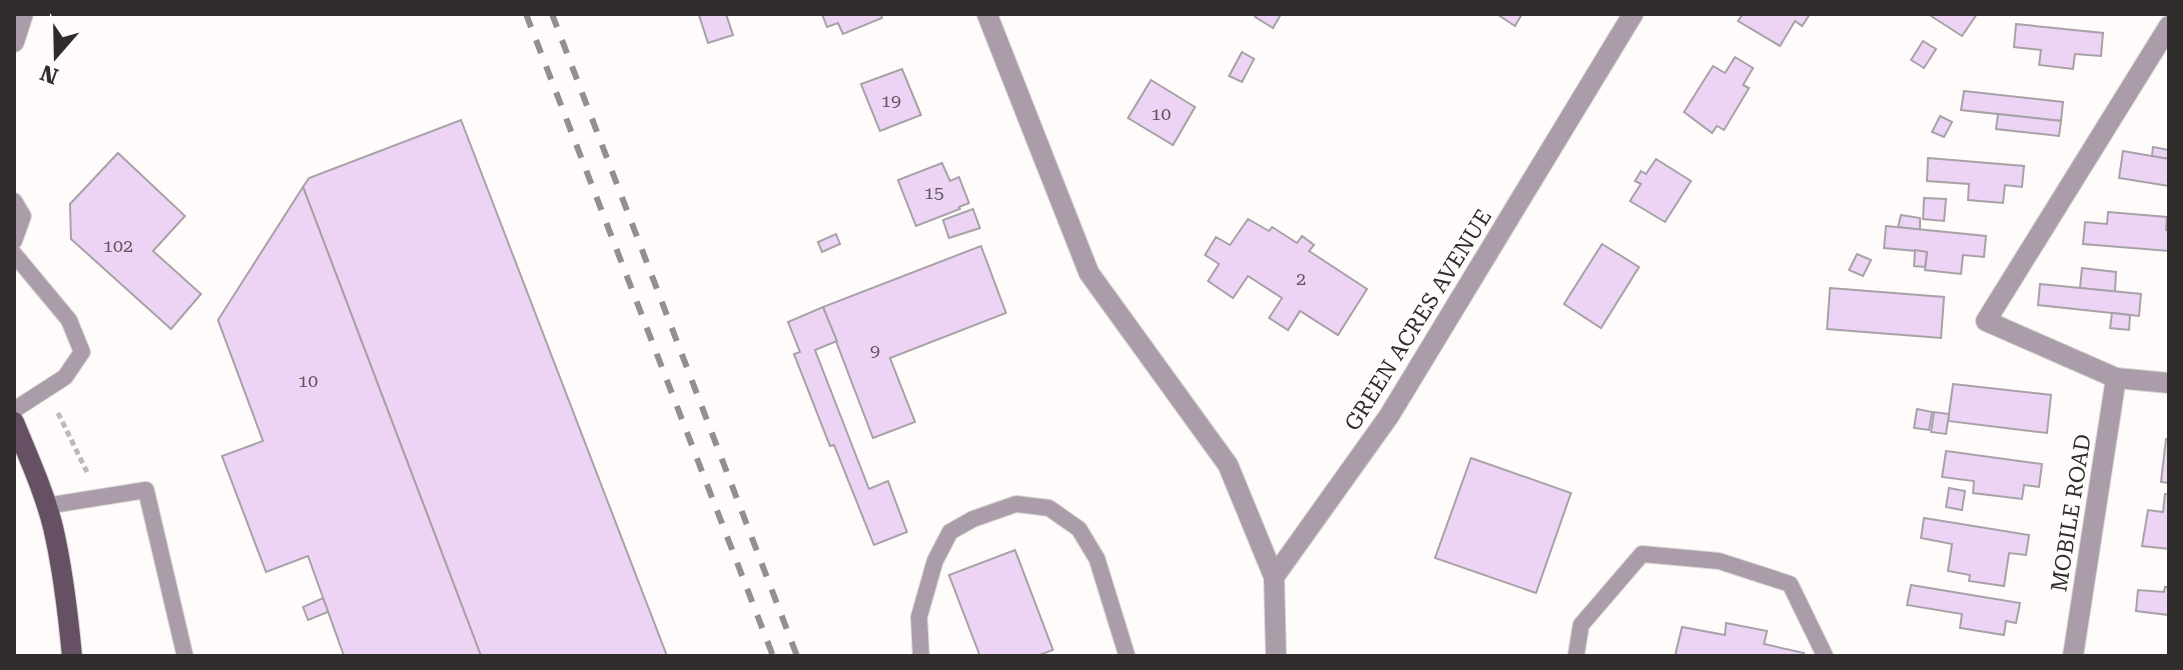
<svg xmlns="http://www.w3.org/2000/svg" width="2183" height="670" viewBox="0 0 2183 670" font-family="'Roboto Serif',serif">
  <rect width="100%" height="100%" fill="#fefbfa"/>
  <g fill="#eed4f4" stroke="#a7a2a8" stroke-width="2">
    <path d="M726,14L733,35L708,43L699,15Z"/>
    <path d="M822,14H881L882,18L843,34L838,23L827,27Z"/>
    <path d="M1257,14H1281L1273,28L1255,17Z"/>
    <path d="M1497,14H1522L1515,26Z"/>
    <path d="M1743,14H1810L1802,26L1795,21L1780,46L1738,21Z"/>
    <path d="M1928,14H1977L1962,36Z"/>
    <path d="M2016,24L2103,33L2101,56L2075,54L2073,69L2039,65L2041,50L2014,47Z"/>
    <path d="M1923,41L1936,49L1924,68L1911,60Z"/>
    <path d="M1242,52L1254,59L1242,82L1229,76Z"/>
    <path d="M1735,57L1753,68L1743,85L1749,88L1724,130L1717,126L1712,133L1684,112L1713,66L1725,73Z"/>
    <path d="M902,69L921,115L880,131L861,84Z"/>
    <path d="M1151,80L1195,107L1173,145L1128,118Z"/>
    <path d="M1964,91L2063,102L2061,121L1961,110Z"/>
    <path d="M1998,114L2061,121L2059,136L1996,129Z"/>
    <path d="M1940,116L1952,122L1944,137L1932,132Z"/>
    <path d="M461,120L667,656H481L303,187L309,178Z"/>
    <path d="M2153,147L2169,150V159L2152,156Z"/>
    <path d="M2123,151L2169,159V186L2119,178Z"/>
    <path d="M118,153L185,216L153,251L201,294L171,329L71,239L70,204Z"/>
    <path d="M1928,158L2024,166L2022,187L2005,185L2003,203L1968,200L1969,184L1927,181Z"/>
    <path d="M1656,159L1691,181L1665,222L1630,201L1641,184L1635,181L1641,171L1646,174Z"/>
    <path d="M942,163L950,181L959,177L969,203L959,207L960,209L916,226L898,180Z"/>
    <path d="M303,187L481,656H344L308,556L266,572L222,456L263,441L218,320Z"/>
    <path d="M1924,198L1946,199L1944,221L1923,219Z"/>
    <path d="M973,209L980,228L949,238L943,220Z"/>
    <path d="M2108,212L2167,217L2166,230H2169V251L2083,244L2085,222L2107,224Z"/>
    <path d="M1901,215L1920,218V230L1898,227Z"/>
    <path d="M1248,219L1269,231L1272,227L1297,243L1302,236L1314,245L1309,251L1367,289L1338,335L1300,311L1288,330L1269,318L1282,298L1248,276L1233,298L1208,281L1219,264L1205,255L1216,237L1230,245Z"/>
    <path d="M1886,226L1986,236L1984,257L1963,255L1961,274L1925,270L1927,252L1884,248Z"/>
    <path d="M836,234L840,244L822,252L818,242Z"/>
    <path d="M1602,244L1639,267L1601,328L1564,304Z"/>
    <path d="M981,246L1006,313L890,358L915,422L873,438L823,307Z"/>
    <path d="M1915,250L1927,252L1925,267L1914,266Z"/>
    <path d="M1857,254L1871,260L1863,276L1849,270Z"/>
    <path d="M2082,268L2116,272L2115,292L2080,288Z"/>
    <path d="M2040,284L2141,294L2139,316L2038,305Z"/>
    <path d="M1830,288L1944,297L1941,338L1827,329Z"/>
    <path d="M823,307L837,341L815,350L869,489L888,481L907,532L874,545L834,445L830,446L794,354L800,352L788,322Z"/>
    <path d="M2112,313L2130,315L2129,330L2110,328Z"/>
    <path d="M1953,384L2051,395L2047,433L1948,421Z"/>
    <path d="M1917,409L1932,412L1929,430L1914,428Z"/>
    <path d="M1934,412L1949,414L1946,434L1931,432Z"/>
    <path d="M2166,439H2169V483L2161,482Z"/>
    <path d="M1946,451L2042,464L2039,487L2024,485L2022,499L1973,493L1974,481L1942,477Z"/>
    <path d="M1471,458L1571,493L1536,593L1435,558Z"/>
    <path d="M1949,488L1965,491L1962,510L1946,507Z"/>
    <path d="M2165,494H2169V549L2142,546L2148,510L2163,512Z"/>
    <path d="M1924,518L2029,535L2026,555L2009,553L2004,586L1969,581L1970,575L1948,571L1952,544L1921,538Z"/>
    <path d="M1015,550L1053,650L1037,656H980L949,575Z"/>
    <path d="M1911,585L2020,603L2016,623L2006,621L2004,635L1960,628L1962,614L1907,605Z"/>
    <path d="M2165,587H2169V615L2136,611L2138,590L2164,592Z"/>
    <path d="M323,598L328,612L308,620L303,607Z"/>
    <path d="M1726,623L1767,631L1764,644L1804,653V656H1675L1682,627L1725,635Z"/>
  </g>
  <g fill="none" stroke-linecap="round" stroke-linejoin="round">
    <defs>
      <g id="lane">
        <path d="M14,201L23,216L14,241"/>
        <path d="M14,254L69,320L82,352L65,377L14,410"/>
        <path d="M46,506L146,490L185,656"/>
        <path d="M921,656L919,617L935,561L950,532L973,519L1016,504L1049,508L1079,529L1097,559L1127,656"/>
        <path d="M1576,656L1581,625L1642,554L1719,561L1790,584L1825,656"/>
      </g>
      <g id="street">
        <path d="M987,14L1089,273L1228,465L1274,577"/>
        <path d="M2169,26L1986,321L2116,378L2169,383"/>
        <path d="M14,42L23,14"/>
        <path d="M1276,656L1274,577L1389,416L1633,14"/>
        <path d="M2073,656L2116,378"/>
      </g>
      <path id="primary" d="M14,422C28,456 44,491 53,527C63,570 68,613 72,656"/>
    </defs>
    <use href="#lane" stroke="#d9d6d5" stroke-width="18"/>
    <use href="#street" stroke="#d9d6d5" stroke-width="22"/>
    <use href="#primary" stroke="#d9d6d5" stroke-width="22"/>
    <path stroke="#bbb8b7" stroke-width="5" stroke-dasharray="6 4" stroke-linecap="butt" d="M58,413L87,472"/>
    <use href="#lane" stroke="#aa9da9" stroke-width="16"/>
    <use href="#street" stroke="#aa9da9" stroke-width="20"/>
    <use href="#primary" stroke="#665064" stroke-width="20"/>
    <g stroke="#928f8e" stroke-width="6" stroke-dasharray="14 14" stroke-linecap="butt">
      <path d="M526,14L773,656"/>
      <path d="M552,14L797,656"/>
    </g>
  </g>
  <g text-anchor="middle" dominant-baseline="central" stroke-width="6" stroke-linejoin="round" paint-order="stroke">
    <g font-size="18" fill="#5f565d">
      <text x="891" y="100">19</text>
      <text x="1161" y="113">10</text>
      <text x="934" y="192">15</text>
      <text x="118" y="245">102</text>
      <text x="1301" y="278">2</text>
      <text x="875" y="350">9</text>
      <text x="308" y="380">10</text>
    </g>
    <g font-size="22" fill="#2f2c2b" stroke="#fefbfa">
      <text transform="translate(1418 320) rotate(-58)">GREEN ACRES AVENUE</text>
      <text transform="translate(2071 513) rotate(-81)">MOBILE ROAD</text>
    </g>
  </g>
  <rect width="2183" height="670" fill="none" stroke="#2f2c2b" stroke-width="32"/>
  <g transform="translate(56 56) rotate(200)" stroke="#fefbfa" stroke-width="6" paint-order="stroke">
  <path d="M0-6L14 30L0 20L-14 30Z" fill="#2f2c2b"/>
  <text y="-12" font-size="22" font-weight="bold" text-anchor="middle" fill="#2f2c2b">N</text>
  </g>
</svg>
